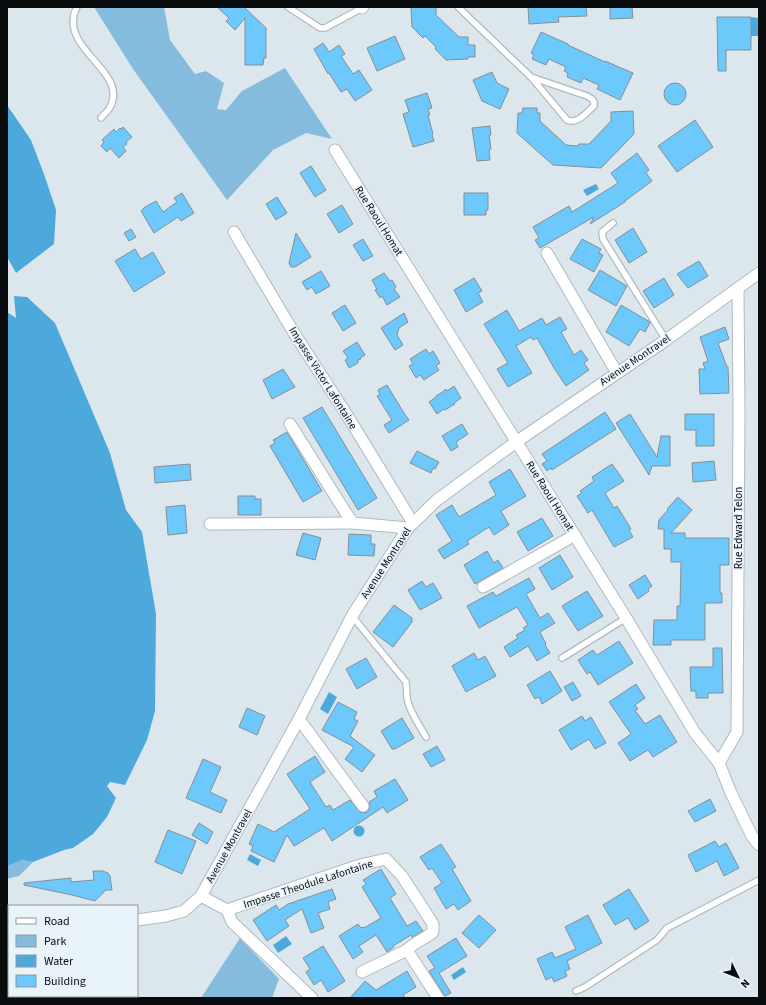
<svg xmlns="http://www.w3.org/2000/svg" width="766" height="1005" viewBox="0 0 766 1005" font-family="'Source Sans 3',sans-serif">
  <rect width="100%" height="100%" fill="#dce6ed"/>
  <g fill="#85bcde">
    <path d="M94,7H164L170,40L195,74L206,71L224,83L217,109L226,110L242,91L285,68L332,139L306,133L273,150L227,200L133,69Z"/>
    <path d="M22,860L33,862L19,876L7,879V866Z"/>
    <path d="M240,938L279,979L272,998H201Z"/>
  </g>
  <g fill="#4da9dc">
    <path d="M751,17L759,18V36H751Z"/>
    <path d="M7,105L31,140L45,177L56,210L54,244L16,273L7,257Z"/>
    <path d="M596,184L599,189L587,196L583,190Z"/>
    <path d="M14,296L27,297L55,323L110,453L126,510L142,532L156,614L155,711L147,740L125,785L110,782L107,786L116,798L107,817L93,834L73,848L64,850L33,862L22,860L7,866V312L16,318Z"/>
    <path d="M329,692L337,697L328,714L320,709Z"/>
    <circle cx="359" cy="831" r="5.5"/>
    <path d="M250,854L261,860L258,866L247,860Z"/>
    <path d="M286,936L292,944L278,953L273,945Z"/>
    <path d="M463,967L466,972L454,980L451,975Z"/>
  </g>
  <g fill="#6dc8fc" stroke="#868f95">
    <path d="M217,7H244L266,28V58H264L263,65H245V18L235,30L226,21L229,18Z"/>
    <path d="M411,7H436V15L459,37H468V45H475V57H468V59L446,60L435,49L436,47L425,36L423,38L412,27Z"/>
    <path d="M528,7H586L587,16L558,17L559,22L529,24Z"/>
    <path d="M610,7H632L633,18L610,19Z"/>
    <path d="M717,17H751V50H726V71H718Z"/>
    <path d="M541,32L568,44V45L605,62V61L633,73L620,100L597,89L599,85L583,78L581,83L567,77L568,73L564,71L566,67L549,59L546,65L532,59L534,55L531,53Z"/>
    <path d="M395,36L405,59L377,71L367,48Z"/>
    <path d="M323,43L329,52L339,45L345,54L341,56L353,74L359,70L372,90L355,101L347,89L341,92L329,73L328,74L314,49Z"/>
    <path d="M492,72L497,83L509,89L500,109L482,101L473,80Z"/>
    <circle cx="675" cy="94" r="11"/>
    <path d="M427,93L432,108L428,109L430,115H428L433,134L432,135L434,141L413,147L403,114L409,112L405,100Z"/>
    <path d="M523,108H537V113H540V121L566,145L578,146L579,144H589L611,121V112L633,111L634,134L601,168L553,165L517,133L518,113H522Z"/>
    <path d="M695,120L713,147L677,172L658,146Z"/>
    <path d="M490,126L491,135H489L491,149L489,150L490,160L477,161L472,128Z"/>
    <path d="M123,127L132,137L126,142L127,144L123,147L126,151L119,158L110,148L107,152L101,146L104,142L102,140L114,129L116,132L120,128L121,129Z"/>
    <path d="M637,153L649,170L646,173L652,181L625,201V202L590,224L594,217L540,248L535,240L539,238L533,227L569,206L572,212L618,183L611,173Z"/>
    <path d="M311,166L326,190L315,197L300,173Z"/>
    <path d="M182,193L194,213L181,221L178,217L154,233L141,211L145,207L156,201L163,212L177,202L174,198Z"/>
    <path d="M464,193H488V210H486V215H464Z"/>
    <path d="M277,197L287,213L276,220L266,204Z"/>
    <path d="M342,205L353,224L339,233L327,214Z"/>
    <path d="M633,228L647,252L629,263L615,240Z"/>
    <path d="M131,229L136,237L129,241L124,233Z"/>
    <path d="M296,233L311,257L295,267H291L289,263Z"/>
    <path d="M363,239L373,256L363,261L353,245Z"/>
    <path d="M582,239L601,249L599,253L603,255L594,272L570,259Z"/>
    <path d="M135,249L141,259L153,252L165,273L134,292L115,261Z"/>
    <path d="M699,261L708,276L688,288L677,274Z"/>
    <path d="M600,270L627,286L616,306L588,290Z"/>
    <path d="M321,271L330,286L316,294L312,287L307,290L302,282Z"/>
    <path d="M384,273L390,281L392,280L396,287L394,289L400,297L387,305L382,296L380,298L375,290L377,289L372,280Z"/>
    <path d="M474,278L482,291L478,293L483,302L466,312L454,290Z"/>
    <path d="M664,278L674,295L654,308L643,291Z"/>
    <path d="M345,305L356,323L343,331L332,313Z"/>
    <path d="M621,305L650,322V323L645,332L640,329L629,346L606,332Z"/>
    <path d="M507,310L519,331L542,318L546,325L560,317L567,329L561,332L574,355L581,350L588,360L584,363L589,370L566,386L554,368L537,338L533,340L531,337L516,346L532,373L508,387L497,369L508,363L484,324Z"/>
    <path d="M404,313L408,322L399,328L397,335L403,345L395,350L381,328Z"/>
    <path d="M725,327L729,339L718,343L727,367H728L729,393L700,394L699,369H705L703,363L708,361L700,337Z"/>
    <path d="M357,342L365,355L360,358L361,359L358,360V363L349,368L345,360L348,358L343,351Z"/>
    <path d="M426,349L429,354L433,351L440,363L436,366L439,370L424,380L420,375L416,378L409,366L413,364L410,359Z"/>
    <path d="M283,369L295,387L272,399L263,380Z"/>
    <path d="M387,385L404,413L409,420L389,433L384,425L392,420L377,396L380,395L378,390Z"/>
    <path d="M454,386L461,398L454,403L455,404L445,410L444,409L437,414L429,402L436,397V396L441,393L446,389L447,391Z"/>
    <path d="M322,407L377,498L358,510L303,418Z"/>
    <path d="M605,412L616,429L552,470L551,468L547,471L542,464L547,461L542,454Z"/>
    <path d="M630,414L657,457L661,436H670V466H652L649,475L616,423Z"/>
    <path d="M685,414H714V446H696V430H685Z"/>
    <path d="M462,424L468,434L456,442L458,447L451,451L442,436Z"/>
    <path d="M287,432L322,491L303,502L270,446L275,443L273,440Z"/>
    <path d="M417,451L439,462L435,469L433,468L431,473L410,463Z"/>
    <path d="M714,461L716,480L693,482L692,463Z"/>
    <path d="M190,464L191,480L155,483L154,467Z"/>
    <path d="M612,464L624,481L605,493L614,508L617,506L631,529L629,530L633,537L614,547L592,510L588,513L577,496L582,493L580,491L594,481L592,477Z"/>
    <path d="M510,469L526,496L501,511L509,525L494,535L489,527L467,541L469,544L444,559L438,550L452,541L436,515L452,505L459,517L496,495L489,482Z"/>
    <path d="M238,496H255V499H261V515H238Z"/>
    <path d="M678,497L692,510L671,533H685V538H729V565H720V593H722V603H705V640H671V645H653L654,620H677V606H680L681,562H671V549H664V529H658L659,520L668,510L667,509Z"/>
    <path d="M185,505L187,533L168,535L166,507Z"/>
    <path d="M542,518L553,536L528,551L517,532Z"/>
    <path d="M303,533L321,538L315,560L296,555Z"/>
    <path d="M349,534L371,535V544H375L374,556L348,555Z"/>
    <path d="M487,551L494,563L498,560L503,568L475,584L464,565Z"/>
    <path d="M560,555L573,577L552,590L539,568Z"/>
    <path d="M645,575L652,586L648,589L649,591L638,599L629,585Z"/>
    <path d="M529,578L535,589L526,594L540,618L548,613L555,623L540,632L546,644L545,645L550,653L537,661L528,646L510,657L504,647L518,638L516,635L525,630L523,628L528,625L517,607L479,628L467,606L493,592L496,596Z"/>
    <path d="M422,581L426,587L433,583L442,598L420,610L408,590Z"/>
    <path d="M587,591L603,616L578,631L562,606Z"/>
    <path d="M394,605L412,618V622L393,647L373,632Z"/>
    <path d="M619,641L633,663L598,685L590,672L587,674L578,660L593,650L597,655Z"/>
    <path d="M713,648H722L723,693H708V698H696V691H691L690,667H713Z"/>
    <path d="M474,653L478,660L485,656L496,676L466,692L452,666Z"/>
    <path d="M366,658L377,677L357,689L346,669Z"/>
    <path d="M550,671L562,691L542,704L539,697L535,699L527,685Z"/>
    <path d="M573,682L581,696L572,701L564,687Z"/>
    <path d="M636,684L645,698L635,705L638,709L635,710L645,724L660,715L677,742L653,757L648,750L630,761L618,743L631,734L609,702Z"/>
    <path d="M338,702L357,712L354,719L358,721L350,736L375,755L362,772L345,759L354,747L322,730Z"/>
    <path d="M247,708L265,716L257,735L239,727Z"/>
    <path d="M582,716L585,721L591,717L606,743L595,749L589,739L571,750L559,730Z"/>
    <path d="M402,718L414,738L395,749H392L381,731Z"/>
    <path d="M437,746L445,760L431,767L423,754Z"/>
    <path d="M315,756L325,772L310,782L326,807L330,805L333,810L350,800L360,812L363,813L367,812L370,808V806L369,802L377,797L374,791L395,779L408,800L387,813L383,807L332,841L324,828L294,846L287,835L274,862L251,851L253,846L249,844L258,824L274,832L310,809L287,774Z"/>
    <path d="M203,759L221,767L210,792L227,800L221,813L186,798Z"/>
    <path d="M710,799L716,811L695,822L688,811Z"/>
    <path d="M199,823L213,832L207,844L192,835Z"/>
    <path d="M168,830L196,841L182,874L155,862Z"/>
    <path d="M715,841L719,847L726,843L739,868L724,876L717,861L696,872L688,855Z"/>
    <path d="M441,844L456,867L452,869L471,901L458,910L454,904L446,909L434,888L442,883L432,868L429,870L420,857Z"/>
    <path d="M381,869L396,894L390,898L407,926L416,921L423,931L412,937L411,935L393,946L394,947L387,952L376,935L359,946L363,952L353,959L339,936L358,924L361,928L364,927V928L381,918L362,887L366,884L363,880Z"/>
    <path d="M93,871H103L108,873L110,876L112,890H106L95,901L72,895L24,885V883L71,878V882L94,880Z"/>
    <path d="M332,889L336,899L328,902L330,909L318,913L324,928L311,933L302,909L285,920L289,926L267,941L253,920L276,905L279,910L288,904Z"/>
    <path d="M629,889L649,921L635,930L628,918L615,925L603,905Z"/>
    <path d="M479,915L496,930L479,948L462,933Z"/>
    <path d="M588,915L602,943L567,961L570,969L565,971L567,976L554,982L552,977L546,980L537,959L552,952L555,958L576,949L565,927Z"/>
    <path d="M456,938L467,956L439,973L451,993L445,996L429,971L435,968L427,956Z"/>
    <path d="M323,946L345,981L328,992L321,980L314,985L306,972L310,969L303,958Z"/>
    <path d="M407,971L416,987L403,995L405,998H350L365,981L376,990Z"/>
  </g>
  <g fill="none" stroke-linecap="round" stroke-linejoin="round">
    <defs>
      <g id="service">
        <path d="M77,7C76,10 74,13 74,15C65,52 131,74 109,109C107,112 103,115 101,118"/>
        <path d="M288,7L320,28H325L362,8"/>
        <path d="M458,7L531,77L567,120C577,125 587,112 594,106V102L592,99L587,96L531,77"/>
        <path d="M613,223L602,232L603,239L666,340"/>
        <path d="M352,616L406,682C407,688 406,696 408,702C411,714 420,726 426,737"/>
        <path d="M562,658L626,618"/>
        <path d="M576,991L585,987L657,940L667,928L759,880"/>
      </g>
      <g id="minor">
        <path d="M362,8L363,7"/>
        <path d="M335,150L626,618L695,733L719,763L731,793L752,836L759,845"/>
        <path d="M234,232L294,333L347,415L413,523"/>
        <path d="M547,253L617,373"/>
        <path d="M290,424L346,513L353,523L408,528"/>
        <path d="M210,524L353,523"/>
        <path d="M483,587L575,535"/>
        <path d="M299,719L363,806"/>
        <path d="M719,763L737,732L739,413L738,288"/>
        <path d="M201,896L227,910L232,922L312,998"/>
        <path d="M227,910L360,865L386,859L402,876L433,924V932C425,939 414,942 407,950L362,972"/>
        <path d="M7,916L9,914"/>
        <path d="M137,920L166,916L184,911L201,896L299,719L352,616L408,528L437,500L516,442L666,340L759,273"/>
        <path d="M407,950L438,998"/>
      </g>
    </defs>
    <use href="#service" stroke="#b0bac0" stroke-width="8"/>
    <use href="#minor" stroke="#b0bac0" stroke-width="13"/>
    <use href="#service" stroke="#fff" stroke-width="5.5"/>
    <use href="#minor" stroke="#fff" stroke-width="11"/>
  </g>
  <g text-anchor="middle" dominant-baseline="central" stroke-width="3" stroke-linejoin="round" paint-order="stroke">
    <g font-size="11" fill="#090d0f" stroke="#e9f4fa">
      <text transform="translate(379 221) rotate(58)">Rue Raoul Homat</text>
      <text transform="translate(635 360) rotate(-34)">Avenue Montravel</text>
      <text transform="translate(323 378) rotate(58)">Impasse Victor Lafontaine</text>
      <text transform="translate(550 496) rotate(58)">Rue Raoul Homat</text>
      <text transform="translate(738 528) rotate(-90)">Rue Edward Telon</text>
      <text transform="translate(386 563) rotate(-57)">Avenue Montravel</text>
      <text transform="translate(229 846) rotate(-61)">Avenue Montravel</text>
      <text transform="translate(308 884) rotate(-18)">Impasse Theodule Lafontaine</text>
    </g>
  </g>
  <rect width="766" height="1005" fill="none" stroke="#090d0f" stroke-width="16"/>
  <rect x="8" y="905" width="130" height="92" fill="#e9f4fa" stroke="#8f989c"/>
  <rect x="16" y="918" width="20" height="6" fill="#ffffff" stroke="#8f989c"/>
  <text x="44" y="925" font-size="12" fill="#090d0f">Road</text>
  <rect x="16" y="935" width="20" height="12" fill="#85bcde" stroke="#8f989c"/>
  <text x="44" y="945" font-size="12" fill="#090d0f">Park</text>
  <rect x="16" y="955" width="20" height="12" fill="#4da9dc" stroke="#8f989c"/>
  <text x="44" y="965" font-size="12" fill="#090d0f">Water</text>
  <rect x="16" y="975" width="20" height="12" fill="#6dc8fc" stroke="#8f989c"/>
  <text x="44" y="985" font-size="12" fill="#090d0f">Building</text>
  <g transform="translate(738 977) rotate(133)" stroke="#e9f4fa" stroke-width="3" paint-order="stroke">
  <path d="M0-3L7 15L0 10L-7 15Z" fill="#090d0f"/>
  <text y="-6" font-size="11" font-weight="bold" text-anchor="middle" fill="#090d0f">N</text>
  </g>
</svg>
